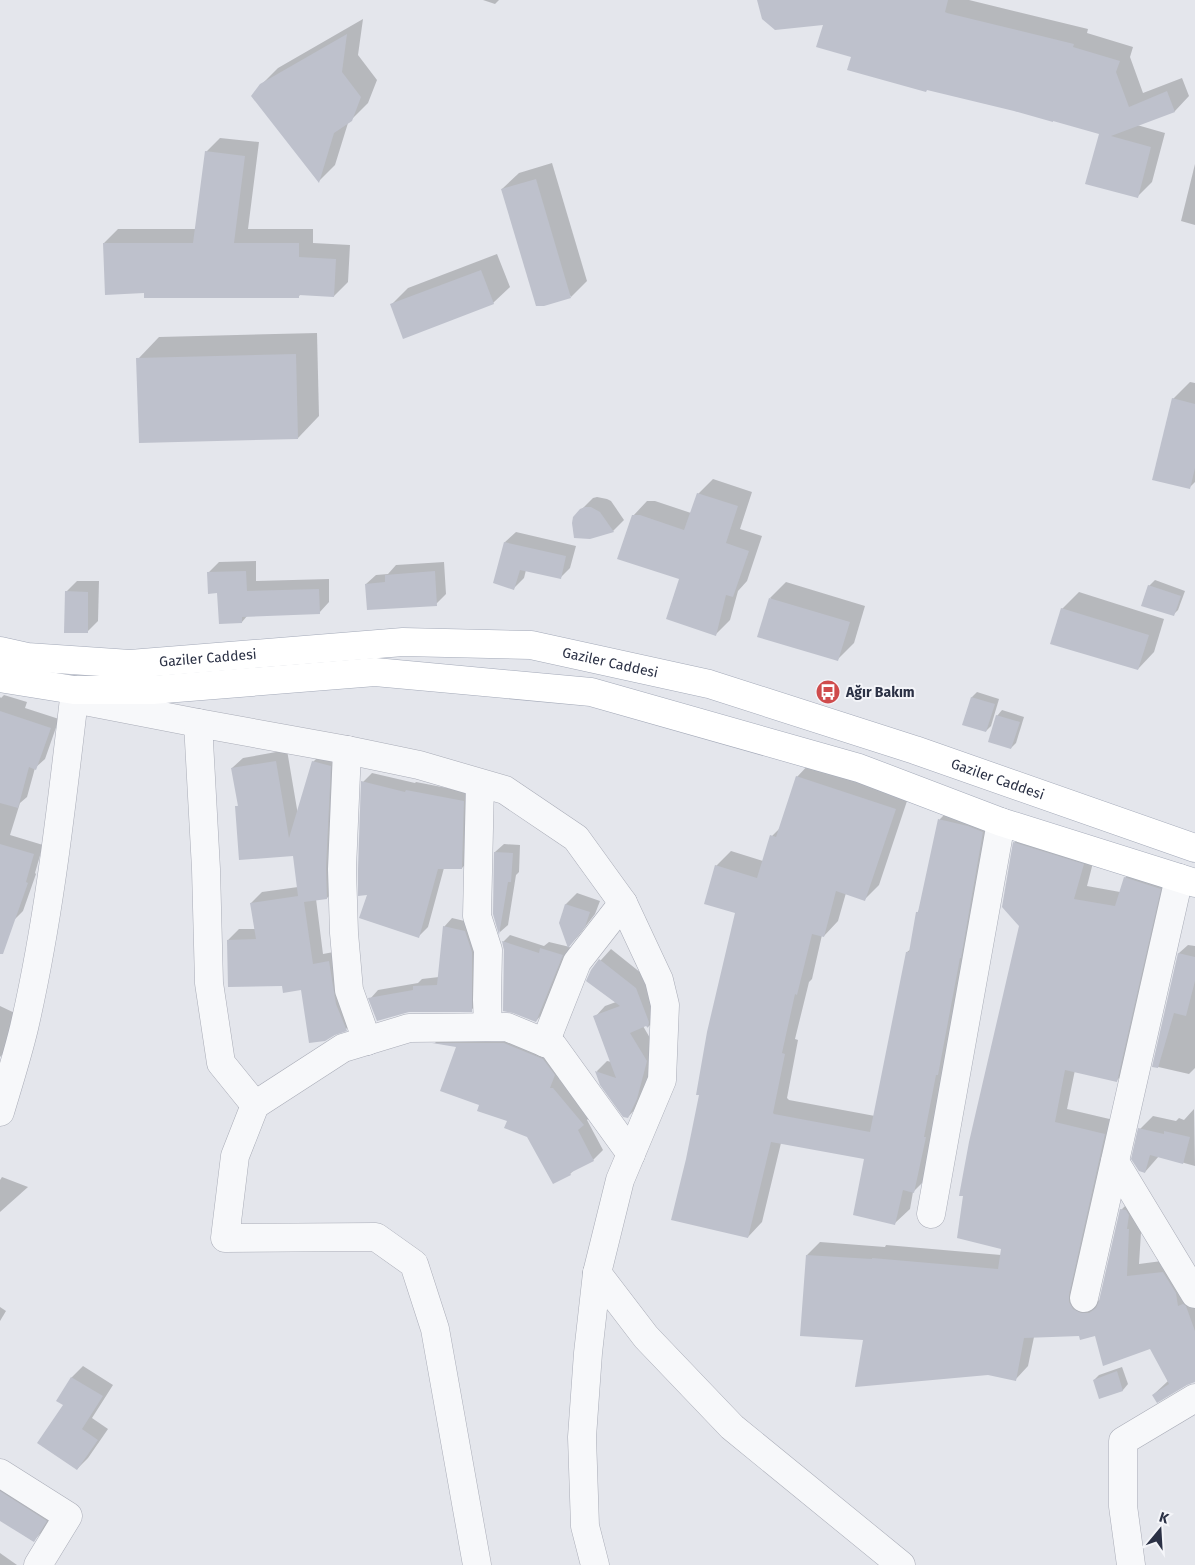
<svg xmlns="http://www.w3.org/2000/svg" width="1195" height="1565" viewBox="0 0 1195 1565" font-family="'Fira Sans',sans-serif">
  <rect width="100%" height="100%" fill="#e4e6ec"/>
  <g fill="#0003">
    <path d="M483,0H499L495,4Z"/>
    <path d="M759,0H969L1088,29L1087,33L1133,47L1130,57L1143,93L1182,78L1189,96L1175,111L1137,125L1165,133L1152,182L1138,196L1100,133L852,56L824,23Z"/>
    <path d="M363,19L358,55L377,80L368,103L348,123L335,165L319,181L261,85L278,68Z"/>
    <path d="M220,138L259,142L248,229H313V243L350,245L348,282L334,296L301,294L299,296L145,292L104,243L118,229H196L206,152Z"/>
    <path d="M552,163L587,281L571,297L502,189L519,173Z"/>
    <path d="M1195,164V225L1181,221Z"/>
    <path d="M497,254L510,287L493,303L391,305L408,288Z"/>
    <path d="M317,333L319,416L298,438L138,359L159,337Z"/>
    <path d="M1190,382L1195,383V482L1189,488L1173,399Z"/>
    <path d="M713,479L752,492L740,529L762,536L747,581L738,591L730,620L715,635L680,578L633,516L647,501H655L691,513L698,494Z"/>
    <path d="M597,497L607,499L611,501L624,520L613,531L581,510L593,498Z"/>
    <path d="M516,532L576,546L570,568L560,578L526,570L524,578L514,588L505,542Z"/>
    <path d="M256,561V581L329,579V602L319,613L248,615L242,622L209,572L219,562Z"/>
    <path d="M444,562L446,594L436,604L366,584L376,575L388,574L396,565Z"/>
    <path d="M1155,580L1185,591L1178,610L1173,615L1149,586Z"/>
    <path d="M77,581H99L98,621L87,632L66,592Z"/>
    <path d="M786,582L865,606L854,643L837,660L770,598Z"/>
    <path d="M1079,592L1164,619L1154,652L1138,669L1062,609Z"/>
    <path d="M977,692L999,699L991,726L986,731L964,724L972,697Z"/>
    <path d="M4,695L27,702L25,708L59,719L45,759L35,768L27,797L20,803L10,835L43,845L35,873L36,874L23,911L14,920L0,915V697L1,698Z"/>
    <path d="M1002,710L1024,717L1016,743L1011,748L997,716Z"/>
    <path d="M287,750L298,815L313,762L324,751L341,756L338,887L327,898L316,899L323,954L339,951L357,1019L346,1029L302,988L228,940L239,929H255L251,903L262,892L298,887L294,854L236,807L239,805L232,768L243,758Z"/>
    <path d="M811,762L909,795L879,885L865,899L846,893L838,921L824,936L822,935L812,979L809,982L795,1039L798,1040L787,1098L789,1100L875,1116L907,952L911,949L917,913L919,910L940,819L954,805L997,817L928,1177L913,1192L910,1209L895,1223L866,1158L781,1143L762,1222L748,1237L687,1159L737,913L716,866L731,851L763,861L772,836L781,827L797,777Z"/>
    <path d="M372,773L415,783L416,782L473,793L471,858L462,868H444L428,927L419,936L369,893L363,782Z"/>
    <path d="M1028,830L1096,851L1087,886L1120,892L1125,878L1138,864L1173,875L1130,1067L1117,1080L1075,1070L1067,1109L1118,1121L1095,1301L1101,1300L1121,1210L1135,1196L1142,1217L1139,1264L1177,1259L1195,1292V1380L1153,1395L1168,1381L1151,1348L1096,1334L1034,1337L1028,1366L1015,1380L865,1339L807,1255L820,1242L885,1247L886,1245L1001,1255L1020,926L1014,843Z"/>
    <path d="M504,844L520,845L519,872L516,875L508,925L500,932L494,914L495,852Z"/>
    <path d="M577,893L600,901L595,914L579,935L569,946L560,923L566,904Z"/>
    <path d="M452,918L473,923L480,1002L471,1010L370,999L378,990L418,983L422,979L439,977L444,927Z"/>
    <path d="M510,935L544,946L549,942L570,947L543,1013L536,1021L513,1011L503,942Z"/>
    <path d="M1188,945L1195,946V1068L1189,1074L1154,1066L1179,953Z"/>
    <path d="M611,949L646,977L659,1016L648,1027L646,1025L643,1026L657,1050L647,1087L638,1106L628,1117L601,1084L597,1071L607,1061L612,1062L595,1017L605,1006L616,1002L592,970Z"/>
    <path d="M0,1006L19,1015L15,1028L3,1054L0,1057Z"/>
    <path d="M514,1033L564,1065L559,1080L563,1079L593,1114L587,1120L603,1150L593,1160L576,1168L570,1174L509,1120L481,1104L457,1046L435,1043L443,1034Z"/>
    <path d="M1194,1109L1195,1166L1159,1156L1145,1172L1140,1129L1153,1116L1176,1121L1179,1118L1184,1120Z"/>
    <path d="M2,1177L28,1187L0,1212V1180Z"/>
    <path d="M0,1307L6,1311L0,1321Z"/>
    <path d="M83,1366L113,1385L92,1418L108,1429L88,1458L77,1469L64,1404L58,1400L72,1377Z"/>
    <path d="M1122,1367L1128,1384L1123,1390L1100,1397L1094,1380L1099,1375Z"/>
    <path d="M0,1477L55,1512L42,1532L33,1541L0,1519Z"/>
    <path d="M0,1553L17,1565H0Z"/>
  </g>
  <g fill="#bec1cc">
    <path d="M757,0H948L945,12L947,13L1074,44L1073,47L1120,61L1116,72L1129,107L1167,91L1175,112L1111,136L1151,147L1138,198L1085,184L1099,134L1053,121V122L1014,111L927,90L926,92L847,70L851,57L816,47L823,25L775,30L762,19Z"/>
    <path d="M347,34L342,72L361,97L352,121L334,133L319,183L251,96L260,84Z"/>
    <path d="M205,151L245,156L234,243H299V257L336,259L334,297L299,295V298H144V293L105,295L103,243H193Z"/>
    <path d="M536,179L571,298L544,306H536L501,189Z"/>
    <path d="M481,270L494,304L403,339L390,304Z"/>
    <path d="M296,354L298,439L139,443L136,358Z"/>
    <path d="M1172,398L1195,404V468L1190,489L1152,480Z"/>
    <path d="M697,493L738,506L726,543L749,551L733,597L726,595L716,636L666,619L679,579L617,559L632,515H640L684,530Z"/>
    <path d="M585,507H591L600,512L614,532L590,539L574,538L572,523L573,517L580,509Z"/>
    <path d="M504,542L566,556L561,579L520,570L514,590L493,583Z"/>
    <path d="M246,571L247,591L319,589L320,614L242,617V623L219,624L217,593L208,594L207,572Z"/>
    <path d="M435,571L437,606L367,610L365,584L385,582V575Z"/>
    <path d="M1148,585L1181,596L1174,616L1141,606Z"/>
    <path d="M65,591L88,592V633H64Z"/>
    <path d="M769,598L850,622L838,661L757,637Z"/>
    <path d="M1061,608L1149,635L1138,670L1050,644Z"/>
    <path d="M971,697L995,704L986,732L962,725Z"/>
    <path d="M0,711L51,728L36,770L29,767L18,808L0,803Z"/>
    <path d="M996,715L1020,722L1011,749L988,742Z"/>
    <path d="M276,761L289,838L312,761L331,766L326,868L327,899L304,902L313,964L329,961L336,1004L347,1031L335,1035L325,1041L309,1043L301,990L283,993L282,986L228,987L227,940L256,939L250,903L298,896L293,856L239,860L235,806H238L231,768Z"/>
    <path d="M796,776L896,809L865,901L836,891L824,937L812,934L797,995L795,994L782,1053L785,1054L773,1113L774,1114L870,1132L906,952H909L916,912H918L938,819L968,826L983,832L961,958H960L938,1075H936L924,1137H926L914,1193L903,1190L895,1225L853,1215L864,1159L771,1142L748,1238L671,1220L686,1159L699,1095H696L707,1032L735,913L704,904L715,865L757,878L770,835L776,837Z"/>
    <path d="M361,781L405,792L406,790L464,801L462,869H438L419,938L359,918L367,895L358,896V869Z"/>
    <path d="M1013,842L1084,864L1074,899L1115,906L1124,877L1161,889L1117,1082L1065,1070L1055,1122L1105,1134L1069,1295V1302L1073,1309L1081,1313H1089L1096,1308L1099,1301L1120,1209L1126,1210L1129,1215L1127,1229H1129L1127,1276L1163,1272L1176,1293L1178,1306L1183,1304L1186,1306L1195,1331V1382L1187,1385L1157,1403L1152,1395L1169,1384L1150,1349L1103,1366L1095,1336L1080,1340L1079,1336L1024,1338L1016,1381L988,1375L855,1387L863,1340L800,1336L806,1255L872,1259V1258L998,1269L1001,1249L957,1238L963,1196H959L969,1142L1019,926L1002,907Z"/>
    <path d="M0,844L34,854L26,882L28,883L3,954H0Z"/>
    <path d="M494,852L513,853L511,882H508L499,935L493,914Z"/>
    <path d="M565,904L590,912L585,927L568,948L559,923Z"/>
    <path d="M443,926L465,931L472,952V1012H409L377,1021L368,998L413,990V986L437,985Z"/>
    <path d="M502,941L539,953L540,948L563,955L536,1022L513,1013L503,1011L504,950Z"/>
    <path d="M1178,953L1195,957V981L1186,1016L1174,1013L1158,1068L1152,1067Z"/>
    <path d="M599,959L636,988L649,1022L648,1028L646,1026L630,1033L647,1061L637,1099L628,1118L623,1117L600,1085L595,1071L616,1078L593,1016L620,1006L586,981L591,970Z"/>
    <path d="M432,1043H504L543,1059L555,1075L550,1088H553L584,1125L578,1130L594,1161L570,1173L571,1175L553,1184L527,1137L504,1128L507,1121L477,1111L479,1105L440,1091L456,1047Z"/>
    <path d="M1138,1128L1164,1134V1131L1190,1137L1183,1164L1150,1155L1145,1173L1139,1171L1131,1159Z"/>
    <path d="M1117,1371L1123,1391L1099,1399L1093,1380Z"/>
    <path d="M71,1377L103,1396L82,1429L98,1440L77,1470L37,1443L63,1405L56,1401Z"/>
    <path d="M0,1491L47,1521L34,1542L0,1521Z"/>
  </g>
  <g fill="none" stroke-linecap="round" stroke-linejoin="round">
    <defs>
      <g id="minor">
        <path d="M74,699L198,723L347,750L419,765L505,790L576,838L623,903L659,980L665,1005L662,1080L620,1180L597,1273L588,1353L582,1437L585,1526L595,1565"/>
        <path d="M198,723L206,869L209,983L221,1063L255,1105"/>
        <path d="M347,750L342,869L344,933L349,990L367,1041"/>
        <path d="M480,784L477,916L488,950L487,1000L488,1027"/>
        <path d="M545,1043L577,962L623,903"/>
        <path d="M0,1112C8,1085 17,1057 24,1028C49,920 61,809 74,699V690"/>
        <path d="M1115,1162L1195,1294"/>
        <path d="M931,1214L1001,822"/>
        <path d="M597,1273L646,1337L732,1427L901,1565"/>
        <path d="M1084,1298L1179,878"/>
        <path d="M0,1473L68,1516L38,1565"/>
        <path d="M477,1565L435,1329L414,1264L376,1237L225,1238L235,1156L255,1105L343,1048L409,1028L507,1027L553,1046L631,1154"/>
        <path d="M1131,1565L1123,1506V1441L1195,1398"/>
      </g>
      <g id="primary">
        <path id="s1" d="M0,651L27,657L130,664L403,642L531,645L709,684L915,750L1195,848"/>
        <path d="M0,678L74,690H152L375,672L591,692L859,768L1001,822L1195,883"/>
      </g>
    </defs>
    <use href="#minor" stroke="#a9acb7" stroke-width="29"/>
    <use href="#primary" stroke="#a3a9b8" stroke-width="29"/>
    <use href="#minor" stroke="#f7f8fa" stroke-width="28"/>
    <use href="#primary" stroke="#fff" stroke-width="28"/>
  </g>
  <defs>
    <symbol id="bus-disc" viewBox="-11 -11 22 22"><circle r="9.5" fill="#cf4b4c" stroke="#f4f5f9"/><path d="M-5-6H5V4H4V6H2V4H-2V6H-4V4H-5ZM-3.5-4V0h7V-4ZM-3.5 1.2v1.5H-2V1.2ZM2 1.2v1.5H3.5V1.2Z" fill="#fff"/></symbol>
  </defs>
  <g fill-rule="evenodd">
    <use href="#bus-disc" x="814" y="678" width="28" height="28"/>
  </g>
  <g text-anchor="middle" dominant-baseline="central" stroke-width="4" stroke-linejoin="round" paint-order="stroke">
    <g font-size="14" fill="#2b3145" stroke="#f4f5f9">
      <text stroke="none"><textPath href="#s1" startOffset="209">Gaziler Caddesi</textPath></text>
      <text stroke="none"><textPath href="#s1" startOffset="614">Gaziler Caddesi</textPath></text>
      <text stroke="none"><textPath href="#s1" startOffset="1019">Gaziler Caddesi</textPath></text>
    </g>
    <g font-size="14" font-weight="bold" fill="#2b3145" stroke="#f4f5f9" text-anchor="start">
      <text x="846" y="692">Ağır Bakım</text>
    </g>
  </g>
  <g transform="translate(1160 1530) rotate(18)" stroke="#f4f5f9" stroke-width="4" paint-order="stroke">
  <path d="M0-4L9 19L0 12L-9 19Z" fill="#2b3145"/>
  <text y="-8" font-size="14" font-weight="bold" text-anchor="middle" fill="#2b3145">K</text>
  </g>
</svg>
